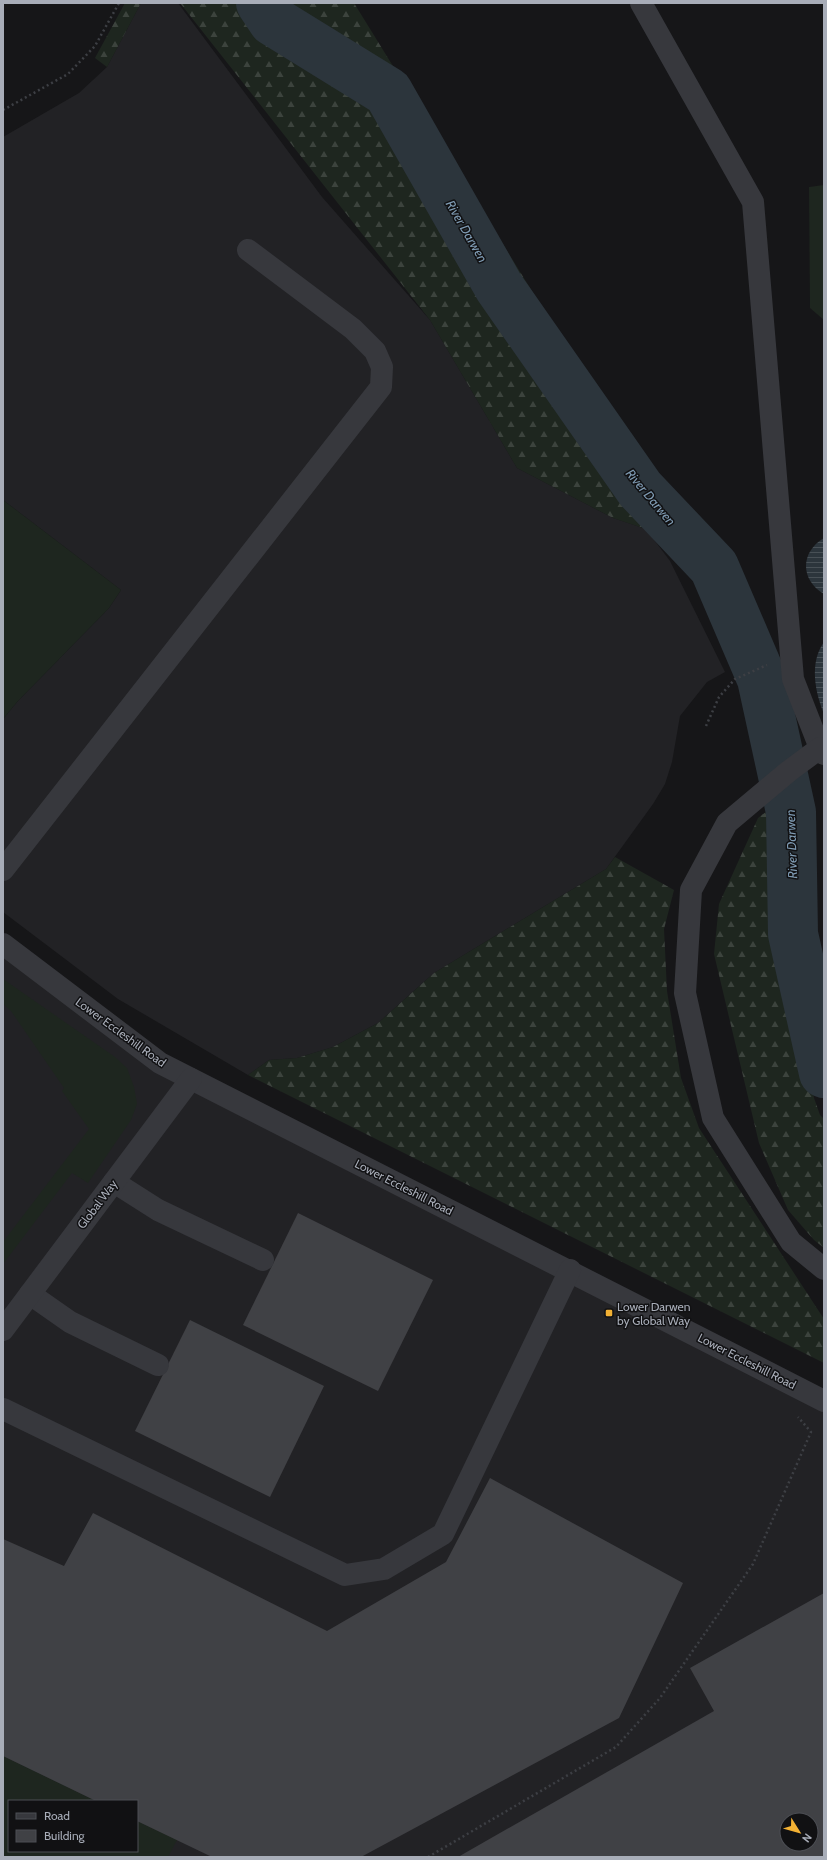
<svg xmlns="http://www.w3.org/2000/svg" width="827" height="1860" viewBox="0 0 827 1860" font-family="Cabin,sans-serif">
  <defs>
    <pattern id="forest-firs" width="22" height="20" patternUnits="userSpaceOnUse"><rect width="22" height="20" fill="#1e261f"/><path d="M5 1l3.5 6h-7zM16 11l3.5 6h-7z" fill="#3c433d"/></pattern>
    <pattern id="water-rules" width="6" height="5" patternUnits="userSpaceOnUse"><rect width="6" height="5" fill="#2c353c"/><path d="M0 2.5h6" fill="none" stroke="#485056"/></pattern>
  </defs>
  <rect width="100%" height="100%" fill="#161618"/>
  <g fill="#222225" fill-rule="evenodd">
    <path d="M141,3H178L322,197L430,320L517,468L613,518L646,529L670,561L725,672L707,682L680,716L672,762L665,784L653,804L606,869L434,973L378,1023L333,1047L297,1058L269,1060L248,1075L118,999L3,912V719L17,702L109,608L121,590L3,500V137L79,93L107,67Z"/>
    <path d="M3,939L191,1079L824,1401V1857H3ZM9,1801H137V1851H9ZM787,1820H811V1844H787Z"/>
  </g>
  <g fill="#1e261f">
    <path d="M824,185V320L810,308L809,187Z"/>
    <path d="M3,500L121,590L109,608L17,702L3,719Z"/>
    <path d="M3,979L115,1057L127,1068L134,1087L137,1104L131,1120L88,1183L72,1173L3,1264V1242L89,1129L62,1091L64,1088L11,1011L3,1004Z"/>
    <path d="M3,1756L96,1801H9V1851H137V1821L177,1840L168,1857H3Z"/>
  </g>
  <g fill="url(#forest-firs)">
    <path d="M125,3H141L107,67L95,58Z"/>
    <path d="M180,3H245L262,28L381,104L646,529L613,518L517,468L430,320Z"/>
    <path d="M274,3H354L606,411L517,287L395,86L280,11Z"/>
    <path d="M780,801L781,934L814,1098L820,1115L824,1119V1248L814,1240L788,1210L759,1143L714,954L719,904L758,818Z"/>
    <path d="M615,857L674,890L664,929L667,991L681,1078L699,1128L824,1319V1363L248,1075L269,1060L297,1058L333,1047L378,1023L434,973L606,869Z"/>
  </g>
  <g fill="url(#water-rules)">
    <path d="M824,538V594C800,580 800,552 824,538Z"/>
    <path d="M824,642V714C815,692 809,663 824,642Z"/>
  </g>
  <g fill="none" stroke-linecap="round" stroke-linejoin="round">
    <path stroke="#2c353c" stroke-width="50" d="M261,3L273,21L388,92L499,287L640,489L714,567L762,679L791,812L793,934L824,1073"/>
  </g>
  <g fill="#404145" fill-rule="evenodd">
    <path d="M298,1213L433,1280L378,1391L243,1325Z"/>
    <path d="M190,1320L324,1386L270,1497L135,1431Z"/>
    <path d="M490,1478L683,1583L619,1718L361,1857H212L137,1821V1801H96L3,1756V1539L64,1566L93,1513L327,1631L446,1562Z"/>
    <path d="M824,1593V1857H458L714,1711L690,1668ZM787,1820H811V1844H787Z"/>
  </g>
  <g fill="none" stroke-linecap="round" stroke-linejoin="round">
    <g stroke="#3d3f44" stroke-width="2.5" stroke-dasharray="2 3" stroke-linecap="butt">
      <path d="M3,110L68,74L95,46L119,3"/>
      <path d="M706,726L719,697L735,679L767,665"/>
      <path d="M428,1857L616,1747L660,1698L753,1564L811,1432L798,1417"/>
    </g>
    <g stroke="#37383d" stroke-width="22">
      <path d="M641,3L753,202L793,679L820,748L824,754"/>
      <path d="M820,748L789,771L727,823L691,890L685,993L713,1118L791,1242L824,1269"/>
      <path d="M3,870L381,387L382,367L375,351L353,329L248,250"/>
      <path d="M3,944L160,1063L824,1401"/>
      <path d="M114,1182L158,1210L263,1260"/>
      <path d="M30,1294L70,1322L158,1365"/>
      <path d="M3,1330L191,1079"/>
      <path d="M3,1409L345,1575L384,1569L443,1534L570,1270"/>
    </g>
  </g>
  <rect fill="#f2b134" stroke="#111113" stroke-width="1.5" x="605" y="1309" width="8" height="8" rx="2"/>
  <g text-anchor="middle" dominant-baseline="central" stroke-width="3" stroke-linejoin="round" paint-order="stroke">
    <g font-size="12" fill="#a8adb8" stroke="#111113">
      <text transform="translate(121 1032) rotate(36)">Lower Eccleshill Road</text>
      <text transform="translate(404 1187) rotate(27)">Lower Eccleshill Road</text>
      <text transform="translate(97 1204) rotate(-53)">Global Way</text>
      <text transform="translate(747 1361) rotate(27)">Lower Eccleshill Road</text>
    </g>
    <g font-size="12" fill="#a8adb8" stroke="#111113" text-anchor="start">
      <text x="617" y="1306">Lower Darwen<tspan x="617" dy="14">by Global Way</tspan></text>
    </g>
    <g font-size="13" font-style="italic" fill="#7f9bb3" stroke="#111113">
      <text transform="translate(467 231) rotate(60)">River Darwen</text>
      <text transform="translate(651 497) rotate(50)">River Darwen</text>
      <text transform="translate(791 844) rotate(-92)">River Darwen</text>
    </g>
  </g>
  <rect width="827" height="1860" fill="none" stroke="#a8adb8" stroke-width="8"/>
  <rect x="8" y="1800" width="130" height="52" fill="#111113" stroke="#4d4f55"/>
  <rect x="16" y="1813" width="20" height="6" fill="#37383d" stroke="#4d4f55"/>
  <text x="44" y="1820" font-size="12" fill="#a8adb8">Road</text>
  <rect x="16" y="1830" width="20" height="12" fill="#404145" stroke="#4d4f55"/>
  <text x="44" y="1840" font-size="12" fill="#a8adb8">Building</text>
  <g transform="translate(799 1832) rotate(127)"><circle r="19" fill="#111113" stroke="#4d4f55"/>
  <path d="M0-3L7 15L0 10L-7 15Z" fill="#f2b134"/>
  <text y="-6" font-size="11" font-weight="bold" text-anchor="middle" fill="#a8adb8">N</text>
  </g>
</svg>
